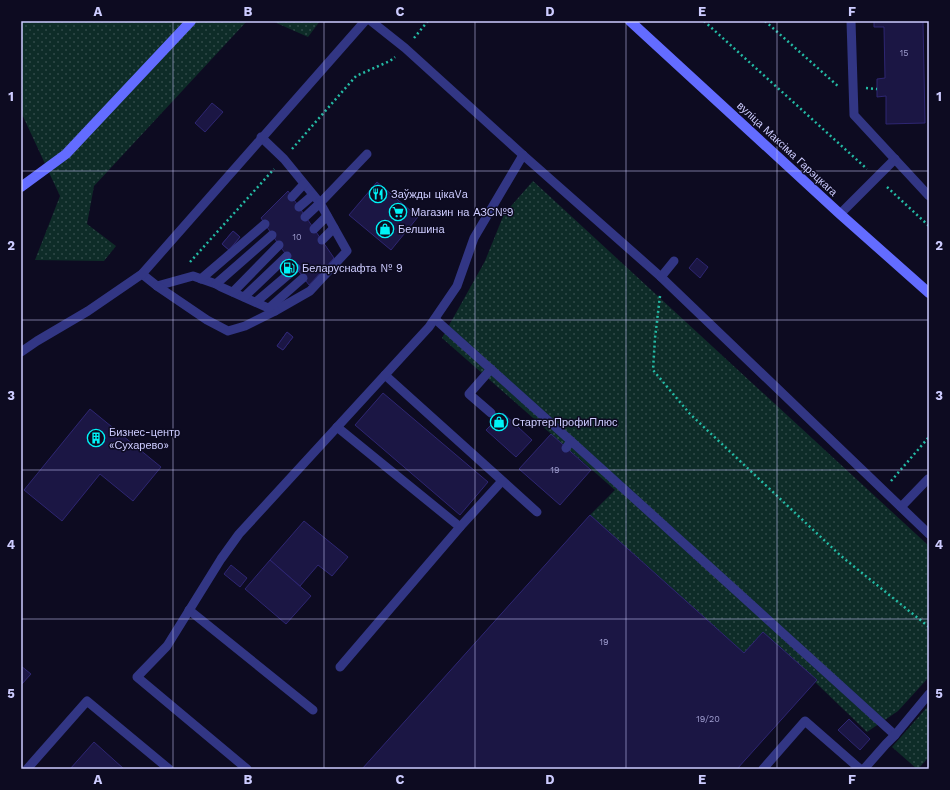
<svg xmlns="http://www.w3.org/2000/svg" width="950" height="790" viewBox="0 0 950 790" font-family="'Work Sans',sans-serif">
  <defs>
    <pattern id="grass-dots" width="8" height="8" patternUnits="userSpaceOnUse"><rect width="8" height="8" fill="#0e2c28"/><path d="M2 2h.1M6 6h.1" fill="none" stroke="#304948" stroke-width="1.8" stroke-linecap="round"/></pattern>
  </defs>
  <rect width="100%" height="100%" fill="#0d0b21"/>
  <g fill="url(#grass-dots)">
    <path d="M21,21H247L94,186L87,224L116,246L104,261L35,260L60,196L21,112Z"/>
    <path d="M272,21H320L308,37Z"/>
    <path d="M533,181L929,546V677L898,711L867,732L763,632L744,653L590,515L615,490L442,338L485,261L504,214Z"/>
    <path d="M929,705V757L918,769H917L892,747Z"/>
  </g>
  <g fill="#1b1644" stroke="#2e2672">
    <path d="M874,21H923L925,123L886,124V96L877,97V79L885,78L884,27H874Z"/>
    <path d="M212,103L223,112L205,132L195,123Z"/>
    <path d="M377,182L418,217L391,250L349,215Z"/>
    <path d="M288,191L334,258L309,285L279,245L261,218Z"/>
    <path d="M233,231L240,237L229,250L222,244Z"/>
    <path d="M233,231L240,237L229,250L222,244Z"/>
    <path d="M697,258L708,267L700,278L689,268Z"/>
    <path d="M287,332L293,337L283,350L277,346Z"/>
    <path d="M287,332L293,337L283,350L277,346Z"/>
    <path d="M383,393L488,482L460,515L355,425Z"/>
    <path d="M90,409L161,467L133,501L100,474L62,521L24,490Z"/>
    <path d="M503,413L532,440L516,457L486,430Z"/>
    <path d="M551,434L591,470L560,505L519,469Z"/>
    <path d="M590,515L744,653L763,632L817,680L737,769H362Z"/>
    <path d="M304,521L348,557L332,576L318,565L300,586L270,560Z"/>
    <path d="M270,560L311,596L286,624L245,589Z"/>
    <path d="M231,565L247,578L240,587L224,574Z"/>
    <path d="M21,666L31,674L21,685Z"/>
    <path d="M849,719L870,739L860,750L838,730Z"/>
    <path d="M94,742L124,769H70Z"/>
  </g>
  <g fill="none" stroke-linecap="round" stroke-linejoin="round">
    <g stroke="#24bba5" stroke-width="2.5" stroke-dasharray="2 3" stroke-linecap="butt">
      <path d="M704,21L867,169"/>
      <path d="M765,21L839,87"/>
      <path d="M414,38L428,21"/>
      <path d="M866,88L877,89"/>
      <path d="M292,149L356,76L390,61L395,57"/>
      <path d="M887,187L929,226"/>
      <path d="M190,262L274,169"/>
      <path d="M660,296L655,338L653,370L690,414L841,556L929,627"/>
      <path d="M891,481L929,437"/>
    </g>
    <g stroke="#323684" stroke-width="9">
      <path d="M371,21L405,48L523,155L661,277L929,534"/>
      <path d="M851,21L854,115L929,196"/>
      <path d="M261,137L284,159L320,203L367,154"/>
      <path d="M292,197L304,184"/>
      <path d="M299,207L313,195"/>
      <path d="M840,214L895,159"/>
      <path d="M314,229L327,216"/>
      <path d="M322,240L334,228"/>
      <path d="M142,274L157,286L193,276L216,284L221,287L275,311L310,291L347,251L320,203L305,217"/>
      <path d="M661,277L674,261"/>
      <path d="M201,279L265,224"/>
      <path d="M216,284L272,235"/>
      <path d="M157,286L207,320L228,331L245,326L275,311"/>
      <path d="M233,292L279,245"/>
      <path d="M244,297L287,256"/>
      <path d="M256,302L296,268"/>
      <path d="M269,308L303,278"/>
      <path d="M435,319L571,441"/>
      <path d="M21,352L37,341L88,311L142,274L365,21"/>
      <path d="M491,369L469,394L491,413"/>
      <path d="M385,375L537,512"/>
      <path d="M337,427L460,527L340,667"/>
      <path d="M566,448L571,441L895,735"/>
      <path d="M901,507L928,479"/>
      <path d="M460,527L502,481"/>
      <path d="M189,610L313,710"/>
      <path d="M27,769L87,701L169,769"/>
      <path d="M247,769L137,677L167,646L221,559L239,534L429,327L457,286L474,238L523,155"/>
      <path d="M763,769L805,721L860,769"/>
      <path d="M864,769L886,744L895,735L929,694"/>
    </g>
    <g stroke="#636cff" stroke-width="10">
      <path d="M630,21L840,214L929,293"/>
      <path d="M21,187L66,154L191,21"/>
    </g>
  </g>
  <path fill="none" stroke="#cdccff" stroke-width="1" stroke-opacity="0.55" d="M173,21V769M324,21V769M475,21V769M626,21V769M777,21V769M21,171H929M21,320H929M21,470H929M21,619H929"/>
  <defs>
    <symbol id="restaurant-ring" viewBox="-11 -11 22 22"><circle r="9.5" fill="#0d0b21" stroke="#00f3f7" stroke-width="1.5"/><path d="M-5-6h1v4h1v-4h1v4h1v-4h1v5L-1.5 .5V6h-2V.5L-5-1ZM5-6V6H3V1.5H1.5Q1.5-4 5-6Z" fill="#00f3f7"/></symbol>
    <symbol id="supermarket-ring" viewBox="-11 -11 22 22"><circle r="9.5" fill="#0d0b21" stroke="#00f3f7" stroke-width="1.5"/><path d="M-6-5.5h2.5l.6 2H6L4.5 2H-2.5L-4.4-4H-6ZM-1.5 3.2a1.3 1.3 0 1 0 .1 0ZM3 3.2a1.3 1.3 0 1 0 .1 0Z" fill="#00f3f7"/></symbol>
    <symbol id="shop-ring" viewBox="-11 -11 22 22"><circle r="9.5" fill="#0d0b21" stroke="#00f3f7" stroke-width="1.5"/><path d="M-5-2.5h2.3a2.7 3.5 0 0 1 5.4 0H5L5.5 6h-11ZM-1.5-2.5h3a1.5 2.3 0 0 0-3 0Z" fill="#00f3f7"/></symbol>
    <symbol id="fuel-ring" viewBox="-11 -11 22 22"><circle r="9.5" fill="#0d0b21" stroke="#00f3f7" stroke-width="1.5"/><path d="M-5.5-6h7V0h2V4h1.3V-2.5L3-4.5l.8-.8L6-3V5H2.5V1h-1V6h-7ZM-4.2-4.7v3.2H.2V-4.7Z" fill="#00f3f7"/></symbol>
    <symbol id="building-ring" viewBox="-11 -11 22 22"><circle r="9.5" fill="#0d0b21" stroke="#00f3f7" stroke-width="1.5"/><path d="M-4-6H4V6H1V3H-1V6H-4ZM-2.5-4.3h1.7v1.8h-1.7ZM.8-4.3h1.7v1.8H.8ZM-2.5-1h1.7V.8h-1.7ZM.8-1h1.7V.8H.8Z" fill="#00f3f7"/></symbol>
  </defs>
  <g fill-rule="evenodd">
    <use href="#restaurant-ring" x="368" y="184" width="20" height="20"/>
    <use href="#supermarket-ring" x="388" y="202" width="20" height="20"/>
    <use href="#shop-ring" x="375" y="219" width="20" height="20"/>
    <use href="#fuel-ring" x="279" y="258" width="20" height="20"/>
    <use href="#shop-ring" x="489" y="412" width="20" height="20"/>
    <use href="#building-ring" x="86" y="428" width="20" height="20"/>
  </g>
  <g text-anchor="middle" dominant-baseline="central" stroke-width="3" stroke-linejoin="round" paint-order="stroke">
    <g font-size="9" fill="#a09ed0">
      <text x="904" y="53">15</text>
      <text x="297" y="237">10</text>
      <text x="555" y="470">19</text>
      <text x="604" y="642">19</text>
      <text x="708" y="719">19/20</text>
    </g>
    <g font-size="11" fill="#cdccff" stroke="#0d0b21">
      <text transform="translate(787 149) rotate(43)">вуліца Максіма Гарэцкага</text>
    </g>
    <g font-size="11" fill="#cdccff" stroke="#0d0b21" text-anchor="start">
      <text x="391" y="194">Заўжды цікаVа</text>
      <text x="411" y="212">Магазин на АЗС№9</text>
      <text x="398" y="229">Белшина</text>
      <text x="302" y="268">Беларуснафта № 9</text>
      <text x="512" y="422">СтартерПрофиПлюс</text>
      <text x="109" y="432">Бизнес-центр<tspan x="109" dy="13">«Сухарево»</tspan></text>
    </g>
  </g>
  <rect width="950" height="790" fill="none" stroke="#0d0b21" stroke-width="44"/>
  <rect x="22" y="22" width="906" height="746" fill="none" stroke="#cdccff" stroke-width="1.5"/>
  <g font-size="13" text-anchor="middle" font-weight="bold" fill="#cdccff">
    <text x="98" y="16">A</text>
    <text x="248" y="16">B</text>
    <text x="400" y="16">C</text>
    <text x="550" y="16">D</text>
    <text x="702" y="16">E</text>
    <text x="852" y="16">F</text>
    <text x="11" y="101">1</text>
    <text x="939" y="101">1</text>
    <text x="11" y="250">2</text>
    <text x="939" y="250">2</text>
    <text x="11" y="400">3</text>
    <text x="939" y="400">3</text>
    <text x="11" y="549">4</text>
    <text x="939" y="549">4</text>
    <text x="11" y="698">5</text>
    <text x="939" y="698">5</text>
    <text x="98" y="784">A</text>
    <text x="248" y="784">B</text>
    <text x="400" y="784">C</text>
    <text x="550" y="784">D</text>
    <text x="702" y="784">E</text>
    <text x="852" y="784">F</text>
  </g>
</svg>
